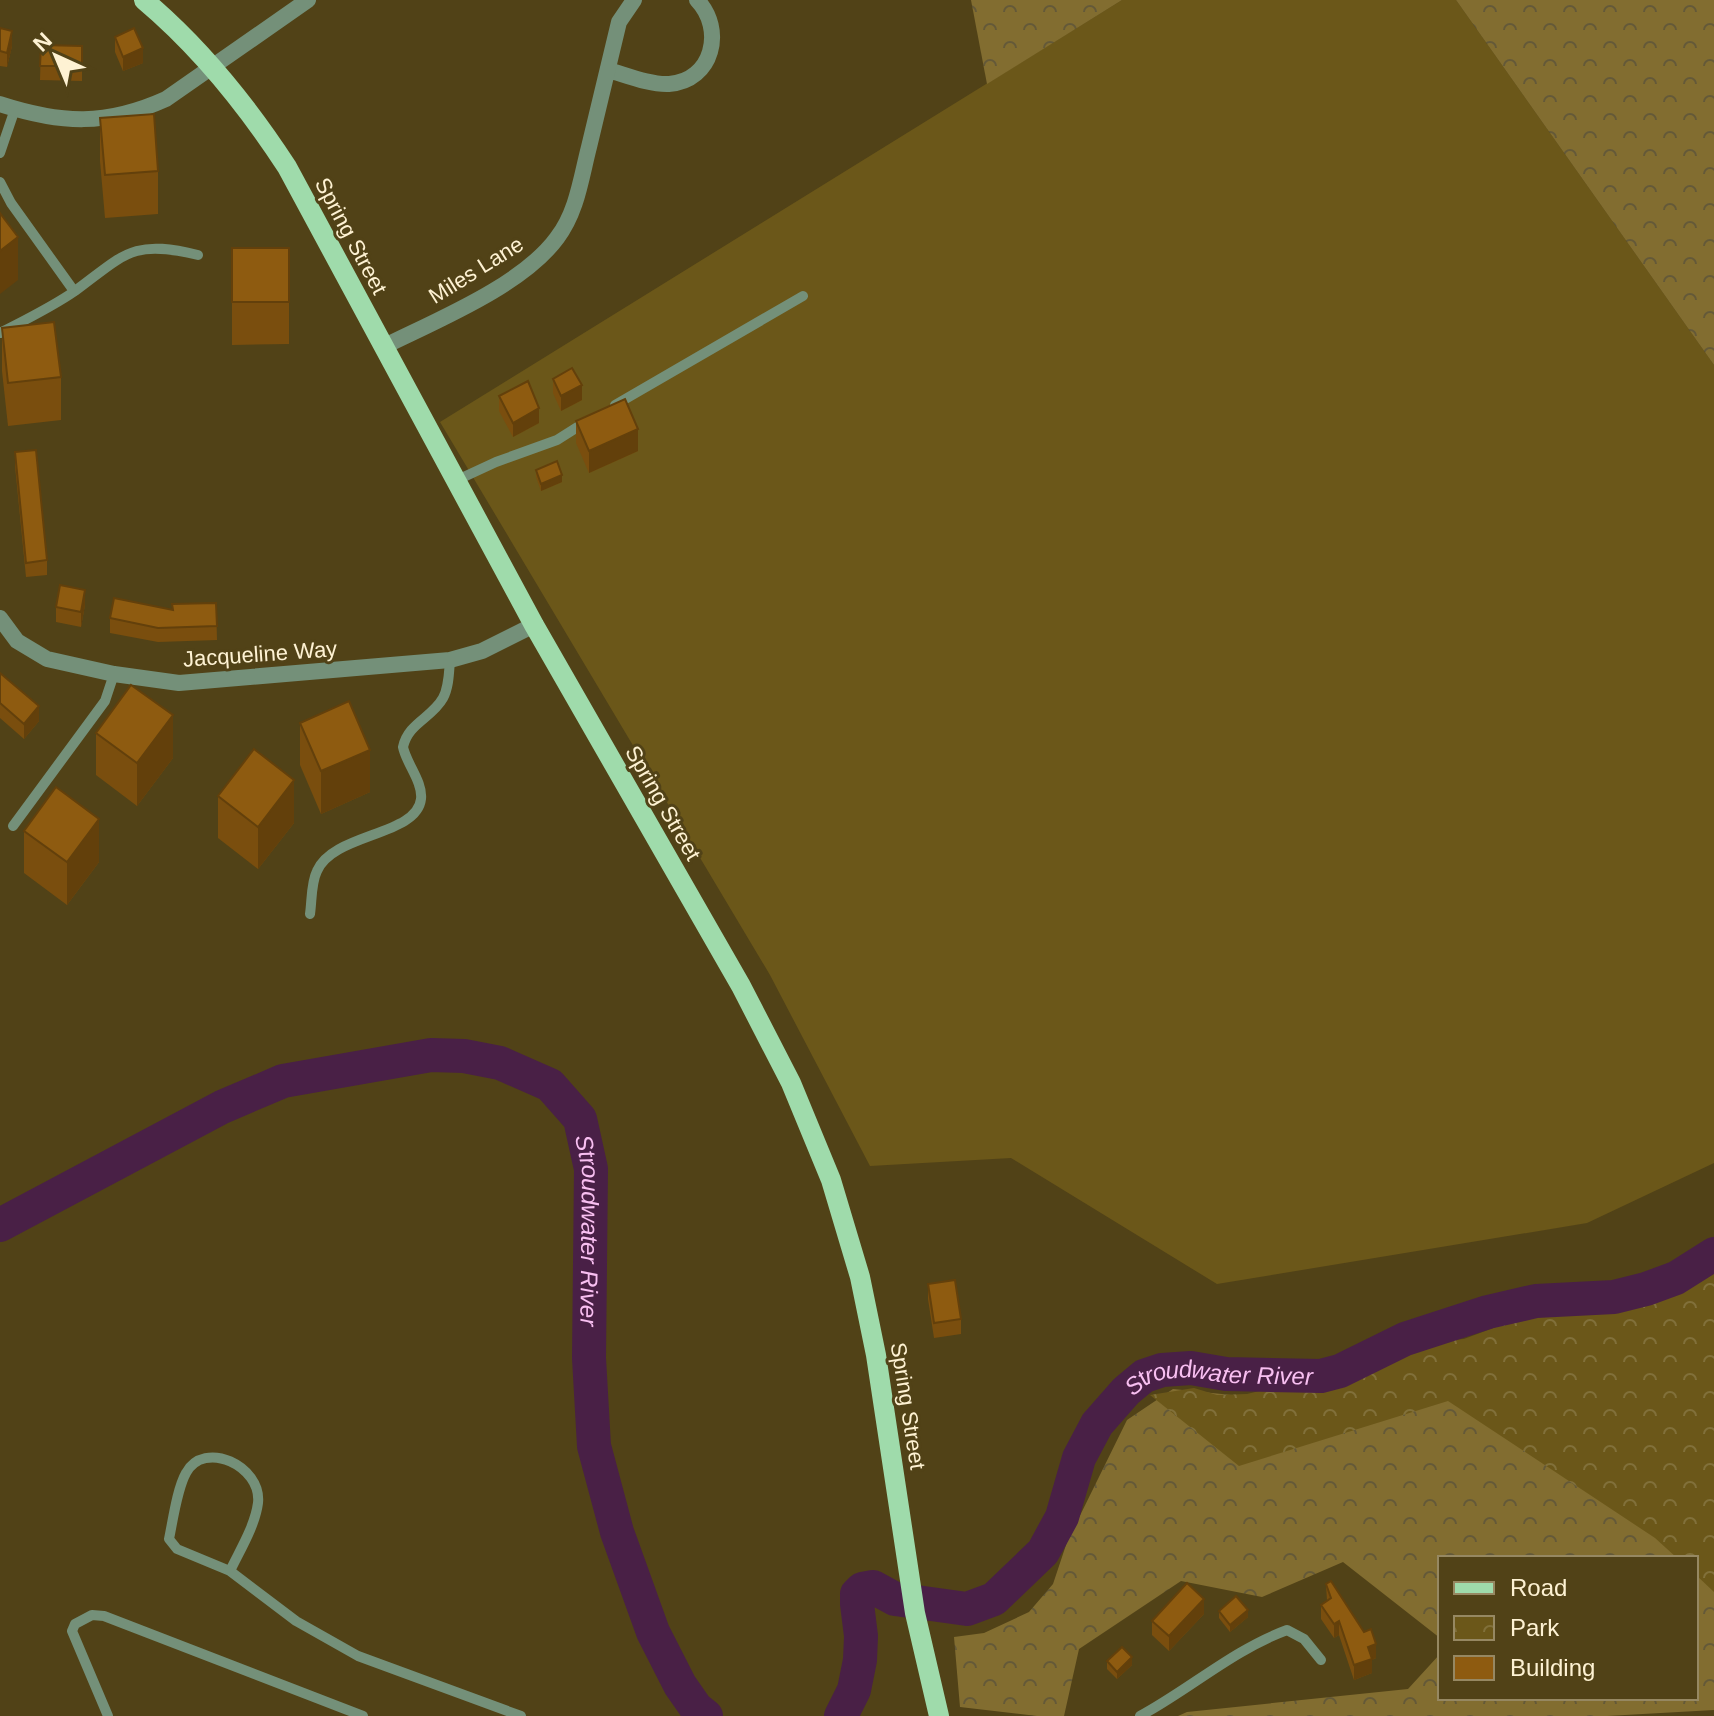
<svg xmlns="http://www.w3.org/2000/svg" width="1714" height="1716" viewBox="0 0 1714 1716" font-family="Helvetica,sans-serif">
  <defs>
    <pattern id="forest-crowns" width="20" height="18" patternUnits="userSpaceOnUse" patternTransform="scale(2)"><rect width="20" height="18" fill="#826d30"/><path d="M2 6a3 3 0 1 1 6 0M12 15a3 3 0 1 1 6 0" fill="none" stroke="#645938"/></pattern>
    <pattern id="park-crowns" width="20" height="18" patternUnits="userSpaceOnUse" patternTransform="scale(2)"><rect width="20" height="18" fill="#6b5719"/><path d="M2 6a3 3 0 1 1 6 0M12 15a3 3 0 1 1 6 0" fill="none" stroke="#81703a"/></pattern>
  </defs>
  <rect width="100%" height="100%" fill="#514217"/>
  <path fill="#6b5719" d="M1122,0H1456L1714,365V1163L1587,1223L1217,1284L1011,1158L870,1166L770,975L440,422Z"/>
  <g fill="url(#forest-crowns)">
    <path d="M971,0H1122L987,84Z"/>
    <path d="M1456,0H1714V365Z"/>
    <path d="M1714,1268V1710L1607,1716H1178L1187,1712L1408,1689L1440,1654V1698H1696V1558H1440V1638L1343,1562L1262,1597L1181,1581L1079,1649L1064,1716H1037L960,1707L954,1637L984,1633L1029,1612L1053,1584L1067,1542L1127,1420L1173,1389L1241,1396L1329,1398L1675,1299Z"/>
  </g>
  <path fill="url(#park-crowns)" d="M1714,1264V1592L1696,1575V1558H1677L1655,1538L1448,1401L1239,1466L1150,1395L1194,1388L1217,1395L1247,1394L1276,1387L1330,1388L1359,1373L1377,1350L1399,1345L1401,1337L1405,1335L1425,1336L1440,1341L1464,1339L1512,1321L1558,1309L1593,1310L1663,1300L1689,1287Z"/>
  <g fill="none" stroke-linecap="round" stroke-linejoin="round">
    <g stroke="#492046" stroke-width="34">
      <path id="s1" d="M0,1225L222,1107L283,1081L431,1055L464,1056L500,1063L550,1085L580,1119L591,1169L589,1358L594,1446L617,1532L653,1632L680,1685L696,1708L706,1716"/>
      <path id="s2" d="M841,1716L854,1690L860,1660L861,1636L857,1604V1594L862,1589L873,1587L895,1599L967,1609L994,1599L1043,1552L1062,1517L1079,1458L1097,1424L1126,1391L1144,1376L1162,1370L1191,1368L1226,1374L1321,1376L1340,1371L1405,1339L1488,1312L1536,1301L1614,1297L1646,1289L1676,1278L1714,1254"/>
    </g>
    <g stroke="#749079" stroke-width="10">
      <path d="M0,153L15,109"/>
      <path d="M0,182L11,203L74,291"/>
      <path d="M0,333C25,320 52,307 75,291C125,254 132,239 198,255"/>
      <path d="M615,405L803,296"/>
      <path d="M455,481L496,462L557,440L587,421"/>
      <path d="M13,826L105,701L114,674"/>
      <path d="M310,914C312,900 311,883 317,871C333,833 417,836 421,799C423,782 406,763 403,747C408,723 432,718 443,698C449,687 449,672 450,660"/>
      <path d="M230,1571C240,1550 255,1526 258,1503C262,1466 204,1439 186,1473C177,1489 173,1520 169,1539L177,1549L230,1571L296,1621L358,1656L521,1716"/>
      <path d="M108,1716L72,1631L75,1624L92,1615L104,1616L363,1716"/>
      <path d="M1140,1716C1190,1689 1233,1650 1287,1630L1304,1639L1321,1660"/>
    </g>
    <g stroke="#749079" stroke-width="16">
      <path d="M608,70C626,75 650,85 669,84C713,81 725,29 697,0"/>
      <path d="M0,104C62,124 106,126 166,99L308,0"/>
      <path d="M383,347C435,321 522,286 557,238C577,212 581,178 589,147C599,105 609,64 619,22L634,0"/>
      <path d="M0,618L17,641L47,659L114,674L179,683L450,660L482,651L534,625"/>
    </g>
    <path stroke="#9fdbab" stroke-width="20" d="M144,0C201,48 246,104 287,167L534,625L741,986L791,1083L831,1180L860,1277L876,1355L915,1613L939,1716"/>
  </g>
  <g fill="#7a4e0e">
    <path d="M0,28L12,46L7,67L0,66Z"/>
    <path d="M115,37L143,63L123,71L115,52Z"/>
    <path d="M41,45L82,46V81L40,80Z"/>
    <path d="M100,118L158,171V214L105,218L100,161Z"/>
    <path d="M232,248H289V344L232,345Z"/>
    <path d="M2,328L61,377V420L8,426L2,371Z"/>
    <path d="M553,379L582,400L561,411L553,393Z"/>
    <path d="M499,396L539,423L513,437L499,411Z"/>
    <path d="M576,421L638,451L589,473L576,443Z"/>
    <path d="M15,452L47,560V575L26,577L15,466Z"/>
    <path d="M536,470L562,482L541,491L536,477Z"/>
    <path d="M216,603L217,640L158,642L110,633V618Z"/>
    <path d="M85,605L81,627L56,622V607Z"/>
    <path d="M0,673L39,721L24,739L0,718Z"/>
    <path d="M300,723L370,792L321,814L300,765Z"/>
    <path d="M96,733L173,758L137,806L96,775Z"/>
    <path d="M218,796L294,823L258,869L218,838Z"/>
    <path d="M24,831L99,862L67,905L24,873Z"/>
    <path d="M928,1284L961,1319V1334L934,1338L928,1299Z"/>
    <path d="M1326,1584L1376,1658L1372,1660V1673L1354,1680L1339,1635L1334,1638L1321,1619V1605L1327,1601Z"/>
    <path d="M1219,1611L1248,1617L1230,1632L1219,1618Z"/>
    <path d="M1204,1614L1169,1651L1152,1635V1621Z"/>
    <path d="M1107,1661L1132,1665L1117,1679L1107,1669Z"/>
  </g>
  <g fill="#63400b">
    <path d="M12,31V46L7,67V53Z"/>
    <path d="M143,48V63L123,71V57Z"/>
    <path d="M18,237V280L0,294V251Z"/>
    <path d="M582,385V400L561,411V396Z"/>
    <path d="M539,408V423L513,437V423Z"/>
    <path d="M638,429V451L589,473V451Z"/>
    <path d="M562,475V482L541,491V484Z"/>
    <path d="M85,590V605L81,627V612Z"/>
    <path d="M39,706V721L24,739V724Z"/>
    <path d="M173,715V758L137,806V763Z"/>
    <path d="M370,750V792L321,814V771Z"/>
    <path d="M294,780V823L258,869V827Z"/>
    <path d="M99,819V862L67,905V862Z"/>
    <path d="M1204,1599V1614L1169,1651V1636Z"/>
    <path d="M1248,1610V1617L1230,1632V1625Z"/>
    <path d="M1339,1621V1635L1334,1638V1624Z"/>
    <path d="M1376,1644V1658L1372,1660V1673L1354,1680V1665L1368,1647Z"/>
    <path d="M1132,1657V1665L1117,1679V1672Z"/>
  </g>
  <g fill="#8e5b10" stroke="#63400b" stroke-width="2">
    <path d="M0,28L12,31L7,53L0,51Z"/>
    <path d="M134,28L143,48L123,57L115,37Z"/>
    <path d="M41,45L82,46V66H40Z"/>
    <path d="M154,114L158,171L105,175L100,118Z"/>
    <path d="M0,213L18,237L0,251Z"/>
    <rect x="232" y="248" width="57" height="54"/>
    <path d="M54,322L61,377L8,383L2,328Z"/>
    <path d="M572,368L582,385L561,396L553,379Z"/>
    <path d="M528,381L539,408L513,423L499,396Z"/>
    <path d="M625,399L638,429L589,451L576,421Z"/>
    <path d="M36,450L47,560L26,563L15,452Z"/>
    <path d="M557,461L562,475L541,484L536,470Z"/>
    <path d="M60,585L85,590L81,612L56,607Z"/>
    <path d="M114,598L173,610L172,604L216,603L217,626L158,628L110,618Z"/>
    <path d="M0,673L39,706L24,724L0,703Z"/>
    <path d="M131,685L173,715L137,763L96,733Z"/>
    <path d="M349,701L370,750L321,771L300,723Z"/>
    <path d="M254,749L294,780L258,827L218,796Z"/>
    <path d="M56,787L99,819L67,862L24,831Z"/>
    <path d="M955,1280L961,1319L934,1323L928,1284Z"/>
    <path d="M1331,1581L1364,1632L1371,1629L1376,1644L1368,1647L1372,1659L1354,1665L1339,1621L1334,1624L1321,1605L1331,1598L1326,1584Z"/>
    <path d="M1187,1583L1204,1599L1169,1636L1152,1621Z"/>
    <path d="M1236,1596L1248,1610L1230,1625L1219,1611Z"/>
    <path d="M1122,1647L1132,1657L1117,1672L1107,1661Z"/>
  </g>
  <g text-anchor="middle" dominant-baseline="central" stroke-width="6" stroke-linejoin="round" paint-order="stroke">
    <g font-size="22" fill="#fef2d3" stroke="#514217">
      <text transform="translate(351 236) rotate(62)">Spring Street</text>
      <text transform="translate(476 270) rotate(-32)">Miles Lane</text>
      <text transform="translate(260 654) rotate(-4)">Jacqueline Way</text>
      <text transform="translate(663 803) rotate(60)">Spring Street</text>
      <text transform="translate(908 1406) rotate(81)">Spring Street</text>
    </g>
    <g font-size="24" font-style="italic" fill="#f8bff1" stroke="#514217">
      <text stroke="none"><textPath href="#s1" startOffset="750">Stroudwater River</textPath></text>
      <text stroke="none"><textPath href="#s2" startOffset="620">Stroudwater River</textPath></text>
    </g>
  </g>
  <rect x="1438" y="1556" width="260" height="144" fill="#514217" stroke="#968862" stroke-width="2"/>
  <rect x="1454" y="1582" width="40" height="12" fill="#9fdbab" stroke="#968862" stroke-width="2"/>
  <text x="1510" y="1596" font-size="24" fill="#fef2d3">Road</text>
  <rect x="1454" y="1616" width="40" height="24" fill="url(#park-crowns)" stroke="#968862" stroke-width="2"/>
  <text x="1510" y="1636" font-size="24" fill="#fef2d3">Park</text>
  <rect x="1454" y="1656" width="40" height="24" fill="#8e5b10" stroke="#968862" stroke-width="2"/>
  <text x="1510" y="1676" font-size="24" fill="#fef2d3">Building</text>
  <g transform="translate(56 56) rotate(316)" stroke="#514217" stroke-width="6" paint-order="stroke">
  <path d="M0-6L14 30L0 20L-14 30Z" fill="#fef2d3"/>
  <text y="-12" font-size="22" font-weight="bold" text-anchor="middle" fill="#fef2d3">N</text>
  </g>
</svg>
